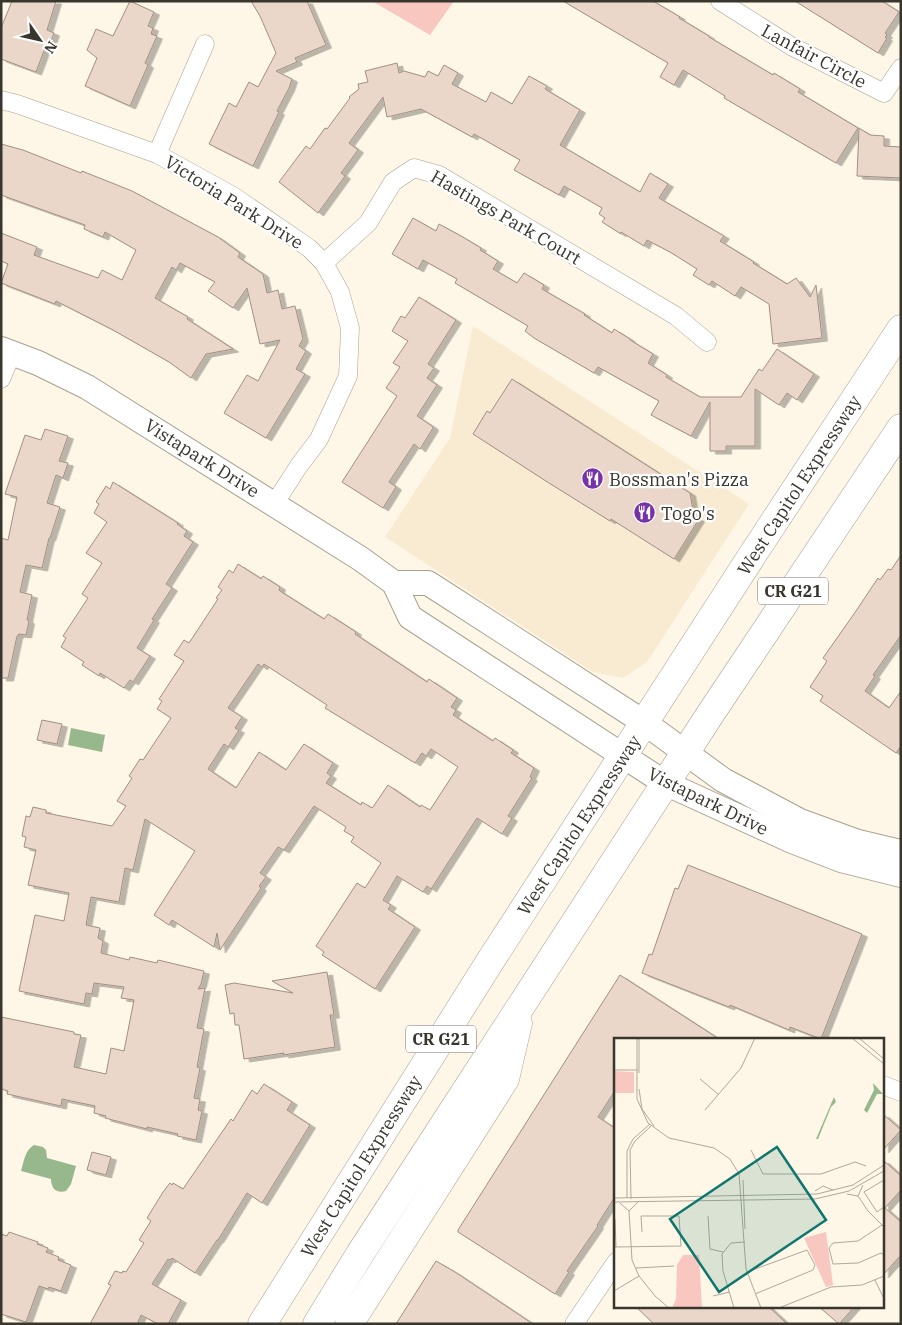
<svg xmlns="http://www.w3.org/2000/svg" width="902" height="1325" viewBox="0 0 902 1325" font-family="'IBM Plex Serif',serif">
  <defs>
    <filter id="shadow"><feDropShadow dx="5.5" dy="3" stdDeviation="0" flood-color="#0004"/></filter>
  </defs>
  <rect width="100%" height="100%" fill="#fef6e6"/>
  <path fill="#f9ebd1" d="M473,326L749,504L647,662L623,678L593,672L385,537L450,438Z"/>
  <path fill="#f8c8c0" d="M372,1H454L430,35Z"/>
  <g fill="#97b78c">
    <path d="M71,728L105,735L102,752L68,745Z"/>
    <path d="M34,1145L43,1147L46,1150L47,1158L76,1166L71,1184L66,1191C56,1194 51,1188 51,1179L21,1171C24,1161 25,1150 34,1145Z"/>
  </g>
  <g fill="#ead7ca" stroke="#a18f83" fill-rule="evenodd" filter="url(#shadow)">
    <path d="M12,1H56L47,30L54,33L48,49L45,48L36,72L1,59V28Z"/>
    <path d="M130,1L154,12L148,26L153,28L151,34L157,36L145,63L148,65L130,106L85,86L97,58L87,50L96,29L113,36Z"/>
    <path d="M251,1H307L326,45L295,58L297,62L276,71L292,79L289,88L277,111L279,112L253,166L209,144L229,103L236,107L249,82L258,87L276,53L260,16Z"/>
    <path d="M563,1H653L680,17L679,18L709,36V37L773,75L774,73L800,89L798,92L858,128L836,163L724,98L725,96L683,70L674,85L660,77L668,63Z"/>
    <path d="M795,1H882L899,12L885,33L887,35L885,37L887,38L878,53Z"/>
    <path d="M397,63L399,73L404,71L425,77L428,71L438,76L444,65L458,73L452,84L486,102L491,92L512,104L529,76L547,86L545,89L580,110L560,145L640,192L650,173L668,184L659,198L724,236L720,241L754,262L753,263L787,284L796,278L810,297L816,285L822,338L773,344L769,304L741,287L735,296L712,281L709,285L693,275L697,269L670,252L647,240L644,246L621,232V234L602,222L605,218L599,214L602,208L564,186L559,195L514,170L520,160L474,134L472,137L421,109L387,117L383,97L349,143L358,150L341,173L345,176L318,213L279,182L306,146L310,149L325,128L327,129L350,98L349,97L359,89L358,84L368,82L365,71Z"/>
    <path d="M859,128L870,135L884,136V146L901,147V178L857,176Z"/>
    <path d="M1,144L23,150L81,173L82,171L132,191L218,237L240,253L238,257L263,274L267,293L278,290L282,309L295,306L303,339L299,346L306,351L296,369L305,374L266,438L224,413L247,375L258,381L280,340L260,344L247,288L233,308L208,291L215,282L180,263L176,270L172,267L155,298L188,317L187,319L233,349L206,354L191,378L169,362L113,330L56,301L55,304L1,283L8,264L1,261V233L37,247L34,255L98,278L102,270L122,280L136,250L105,232L103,237L84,229L85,225L1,195Z"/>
    <path d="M413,218L436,231L439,224L461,236L481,248L480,250L498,261L493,269L517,283L524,273L544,285L542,289L585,314L584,315L612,333L614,329L630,339V340L653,354L648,363L667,375L666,377L700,397H741L759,369L762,371L777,349L814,374L797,400L787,393L779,405L755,389V446H726V451H710V402L691,436L651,415L659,401L598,367L594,373L534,338L525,331L528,326L455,283L457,279L423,260L418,269L392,254Z"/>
    <path d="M419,297L456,320L428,364L434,368L427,378L437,385L417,416L432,426L433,428L420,449L414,444L389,482L396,487L383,508L342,482L397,396L386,388L400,367L393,363L408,341L392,331L401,316L405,318Z"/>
    <path d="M512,379L690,493L694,516L699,519L674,559L611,519L610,521L549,483L473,434L487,411L490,413Z"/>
    <path d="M45,429L68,436L59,461L68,463L63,478L56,475L47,503L60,507L50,538H49L42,568L26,565L20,592L32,595L27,620L29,621L26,635L19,634L17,636L8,678H1V538L8,540L17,497L5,494L25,435L41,440Z"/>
    <path d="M113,482L178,523L177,524L187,531L184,536L193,542L166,584L172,588L152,619L154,620L137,648L150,656L133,682L130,680L124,688L100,673L99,676L82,665L84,662L61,647L66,638L63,636L88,598L82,594L102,563L86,553L107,522L94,513L99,504L96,502L106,486L110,489Z"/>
    <path d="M901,555V635L873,675L875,676L865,691L889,708L901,691V746L896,753L820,701L823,696L810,687L827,661L823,658L856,611L878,578L880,580L888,569L891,570Z"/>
    <path d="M238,564L260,578L261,579L263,576L280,587L279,590L280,591L324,619L328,614L356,632L355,634L427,682L429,679L457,698L451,707L456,710L453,715L493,741L495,738L513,750L511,753L534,768L530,777L532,778L508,816L512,818L502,834L477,818L431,889L427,886L423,892L397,876L383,900L391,905L388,909L415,927L375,989L322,955L324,952L316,946L357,883L365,888L381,863L351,842L354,837L344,831L346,827L314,806L284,850L278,847L260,873L266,877L259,886L261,888L220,950L217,933L214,947L172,920L169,925L154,915L195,851L145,819L133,870L125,868L119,902L91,897L86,925L100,928L98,938L103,941L101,953L129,960L130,957L157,963L158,960L204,971L201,984L198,989L205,988L197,1028L204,1029L197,1067L200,1068L194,1098L200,1099L198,1110L202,1111L196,1140L177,1136L178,1134L147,1127V1129L105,1118L106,1116L94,1113L95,1106L62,1099L61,1106L7,1094L8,1091L1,1089V1017L74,1032V1034L81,1035L74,1067L106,1074L111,1048L124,1051L134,1000L121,998L124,987L94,983L92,994L86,993L84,1004L19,991L35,915L64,921L69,893L28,885L36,850L24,847L26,837L22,836L26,816L30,817L33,807L46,810V813L112,826L126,806L117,801L132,778L129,776L140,759L143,760L171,718L157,709L162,701L159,699L184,661L174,655L184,640L189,643L218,599L216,598L222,590L218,587L229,570L233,573ZM258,664L262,667L264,664L327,705L325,708L415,763L422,753L426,756L431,749L458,767L430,810L421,805L420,807L388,785L373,807L372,808L362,802L361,805L326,783L331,776L327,773L333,763L304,744L286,770L259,752L236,788L208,769L224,744L228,747L239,730L235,728L242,717L228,708Z"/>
    <path d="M42,720L62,724L57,744L37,740Z"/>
    <path d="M688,865L862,934L821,1039L790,1027L789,1030L730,1005L729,1007L642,973L649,954L652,955L675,888L678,889Z"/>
    <path d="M327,972L334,1015H330L335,1047L283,1055L284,1053L244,1059L239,1025H235L234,1013L230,1014L225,985L234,983L293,993L272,981Z"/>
    <path d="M620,975L719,1039H616V1089L598,1117L616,1129V1195L597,1225L598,1226L567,1271L569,1272L555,1294L458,1232V1230Z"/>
    <path d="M264,1084L292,1102L287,1110L310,1125L262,1203L247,1193L218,1240H217L195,1273L172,1258L170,1260L168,1259L152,1284L181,1300L168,1324H158L141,1315L137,1324H90L111,1285L108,1284L115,1271L122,1273L123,1271L126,1272L144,1243L139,1240L151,1221L147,1218L163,1192L170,1183L172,1185L173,1183L183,1189L231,1119L233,1121L252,1090L257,1094Z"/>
    <path d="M883,1114L901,1130L883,1150Z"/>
    <path d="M92,1152L111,1157L106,1175L87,1170Z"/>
    <path d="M883,1160L901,1176V1190L885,1208L901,1222V1255L883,1275Z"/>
    <path d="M9,1232L38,1242L37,1244L48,1248L46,1252L59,1257L58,1260L71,1265L61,1291L49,1287L48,1289L39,1286L26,1322L1,1314V1234L7,1236Z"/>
    <path d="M436,1261L455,1272L533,1324H396Z"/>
    <path d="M635,1306H768L787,1324H654Z"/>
    <path d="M818,1306H855L839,1324Z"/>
  </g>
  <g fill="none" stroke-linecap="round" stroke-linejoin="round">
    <defs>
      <g id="street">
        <path d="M720,1L791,46L884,93L901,68"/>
        <path d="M1,100L17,104L157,154L233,196L309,248L324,263L340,292L350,328L348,376L319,439L298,467L275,503"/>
        <path d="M157,154L205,44"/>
        <path d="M324,263L368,223L393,182L414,168L439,175L676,316L707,342"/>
        <path d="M1,379L12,353"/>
        <path d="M883,1085L901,1092"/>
        <path d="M574,1324L616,1262"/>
      </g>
      <g id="secondary">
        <path d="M1,349L38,363L87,387L361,559L394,583L410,617L665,783L792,841L841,860L901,875"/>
        <path d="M394,583H428L645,723L723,780L800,821L858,842L901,852"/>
      </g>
      <g id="highway">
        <path d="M262,1324L489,963L753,554L901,329"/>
        <path d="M317,1324L360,1254L711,713L901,428"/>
        <path d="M349,1324L505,1079L518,1023"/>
      </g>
    </defs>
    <use href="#street" stroke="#a9a08e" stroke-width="19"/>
    <use href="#secondary" stroke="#a9a08e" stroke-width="26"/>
    <use href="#highway" stroke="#a9a08e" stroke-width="29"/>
    <use href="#street" stroke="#fff" stroke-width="18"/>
    <use href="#secondary" stroke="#fff" stroke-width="24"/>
    <use href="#highway" stroke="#fff" stroke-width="28"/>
  </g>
  <defs>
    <symbol id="restaurant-disc" viewBox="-11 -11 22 22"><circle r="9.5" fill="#7732a6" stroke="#fff"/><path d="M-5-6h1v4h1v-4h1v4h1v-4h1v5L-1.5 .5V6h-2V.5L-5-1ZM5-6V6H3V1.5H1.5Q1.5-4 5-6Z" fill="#fff"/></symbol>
  </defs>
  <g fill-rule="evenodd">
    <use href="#restaurant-disc" x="580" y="466" width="25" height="25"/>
    <use href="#restaurant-disc" x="632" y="500" width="25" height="25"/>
  </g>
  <g text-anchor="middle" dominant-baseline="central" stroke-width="4.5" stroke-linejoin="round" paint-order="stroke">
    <g fill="#fff" stroke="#74726d" stroke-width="1">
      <rect x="758" y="577.5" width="70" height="27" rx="4"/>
      <rect x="406" y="1025.5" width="70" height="27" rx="4"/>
    </g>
    <g font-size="16" font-weight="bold" fill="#39362e">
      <text x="793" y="591">CR G21</text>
      <text x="441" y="1039">CR G21</text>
    </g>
    <g font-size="18" fill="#39362e" stroke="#fff">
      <text transform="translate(814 56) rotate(28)">Lanfair Circle</text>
      <text transform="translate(234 202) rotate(32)">Victoria Park Drive</text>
      <text transform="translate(506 217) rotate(30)">Hastings Park Court</text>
      <text transform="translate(202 458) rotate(32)">Vistapark Drive</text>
      <text transform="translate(799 485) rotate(-57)">West Capitol Expressway</text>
      <text transform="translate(708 801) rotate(26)">Vistapark Drive</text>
      <text transform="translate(579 825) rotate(-57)">West Capitol Expressway</text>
      <text transform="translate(361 1166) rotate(-58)">West Capitol Expressway</text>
    </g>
    <g font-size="18" fill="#39362e" stroke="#fff" text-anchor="start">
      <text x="609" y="479">Bossman's Pizza</text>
      <text x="661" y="513">Togo's</text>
    </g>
  </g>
  <g transform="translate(614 1038)">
    <rect width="270" height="270" fill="#fef6e6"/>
    <path d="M0,33L20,34V55H0ZM212,194L219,247L212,249L190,200ZM69,217H85L88,270H58L62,261L63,227Z" fill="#f8c8c0"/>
    <path d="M259,45L269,56H263L253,75L250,72L260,52ZM220,59L222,64L217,69L204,101H202Z" fill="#97b78c"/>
    <path fill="none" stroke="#afa99c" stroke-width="1" d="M23,0V61L34,85L55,100L100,110L116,121L125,136L132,231L147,270M238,0L270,26M245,0L270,21M0,32H24M25,35V0M86,41L104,56M25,51L28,71L40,88M91,72L127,30L141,0M137,112L149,136H207L241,124L252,128M129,142L131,191M270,142L250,154L263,174L270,169M201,153L209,148L219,152M233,156L244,158L249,147M244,158L254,173L270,189M0,160L203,156L239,147L270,127M13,160V113L19,101L36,86M17,161L16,112L21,103L37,88M0,164L201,161L235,153L270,133M6,165L15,173L24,164M15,173L18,222L25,238L41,258L55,270M94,178L96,211L109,214M1,181L2,209M268,187L244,203L219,205L215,210L219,226L244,225L267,215L270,217M0,209L67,208L65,178H27L28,194M22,230L60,228M133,234L193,212L201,227L199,232L141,256M261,242L269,259M0,253L25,238M99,258L116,254M120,270L109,233L108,216L117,205L131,204M165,270L217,249L248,247L270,238"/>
    <path fill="#0f766e" fill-opacity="0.15" stroke="#0f766e" stroke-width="2.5" d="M163,109L212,182L105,254L56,181Z"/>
    <rect width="270" height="270" fill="none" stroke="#39362e" stroke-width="2.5"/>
  </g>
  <rect width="902" height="1325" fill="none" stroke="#39362e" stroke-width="5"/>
  <g transform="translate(40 40) rotate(124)" stroke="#ffffff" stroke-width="4" paint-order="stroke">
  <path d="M0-4L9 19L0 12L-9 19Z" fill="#39362e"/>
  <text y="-8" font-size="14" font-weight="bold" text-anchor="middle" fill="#39362e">N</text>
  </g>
</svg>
